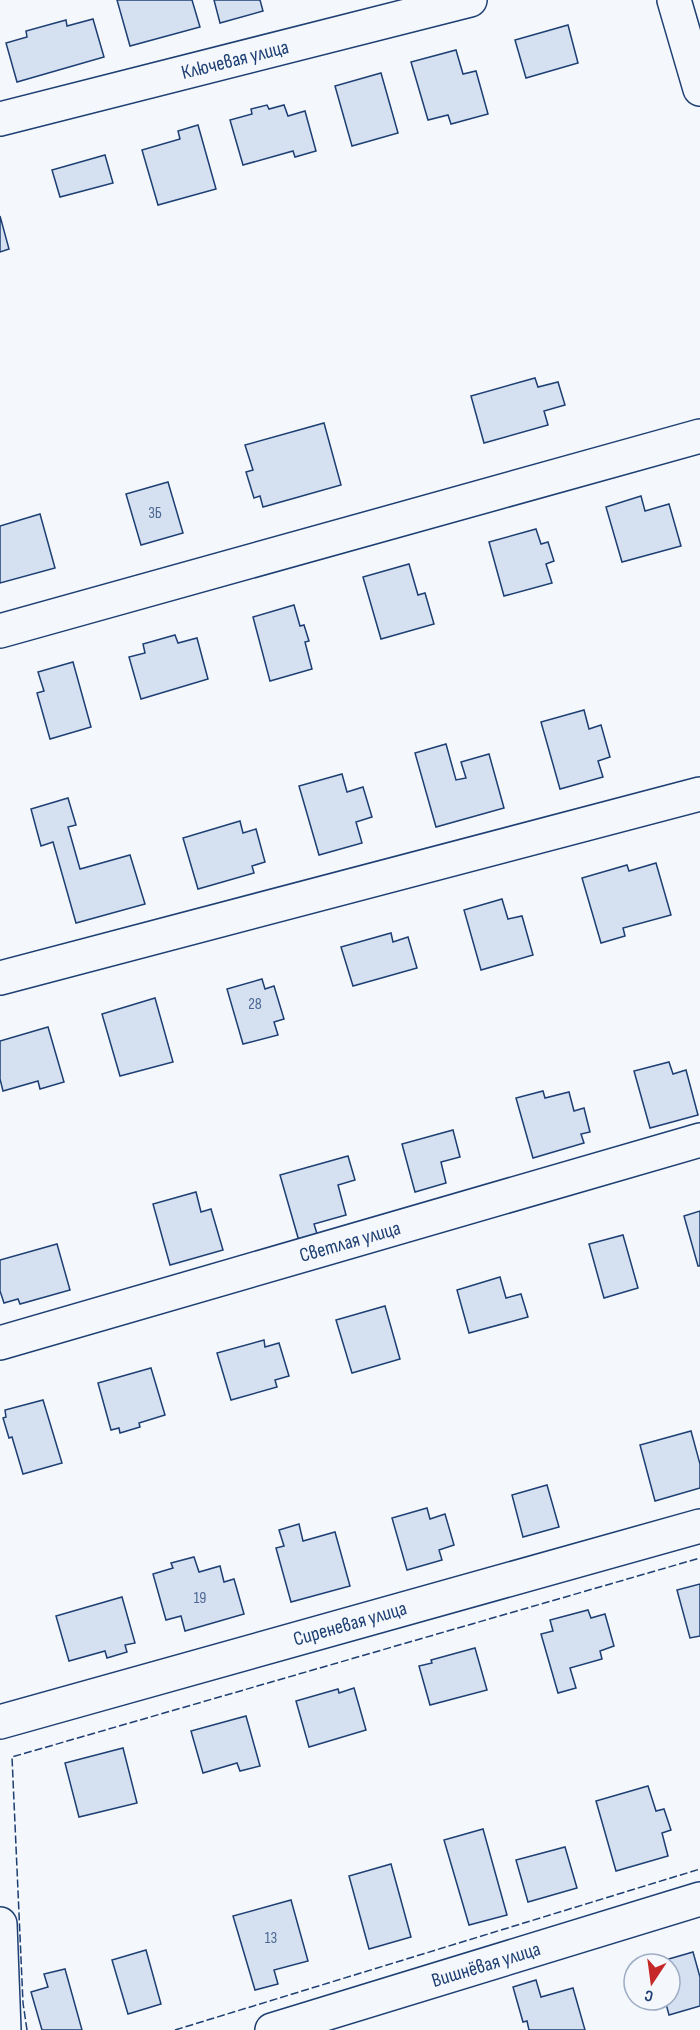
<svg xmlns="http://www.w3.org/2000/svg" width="700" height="2030" viewBox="0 0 700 2030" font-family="'Sofia Sans Condensed',sans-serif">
  <rect width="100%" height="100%" fill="#f4f7fb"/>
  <g fill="#d5e0f0" stroke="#1d3f73" stroke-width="1.5">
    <path d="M117,0H192L200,27L130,46Z"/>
    <path d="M214,0H260L263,11L220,23Z"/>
    <path d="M93,19L104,57L17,82L6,43L27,37L26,31L66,20L67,26Z"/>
    <path d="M568,25L578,63L526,78L515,40Z"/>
    <path d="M456,50L463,74L476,71L488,114L451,124L448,115L428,120L411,62Z"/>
    <path d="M381,73L398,133L352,146L335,86Z"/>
    <path d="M267,105L269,109L284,105L288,116L305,111L316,151L295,157L293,151L243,165L230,120L252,114L251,109Z"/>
    <path d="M198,125L216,189L158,205L142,150L180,139L178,131Z"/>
    <path d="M105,155L113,183L60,197L52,170Z"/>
    <path d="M0,216L9,249L0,252Z"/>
    <path d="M535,378L538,387L558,382L565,405L544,411L548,425L484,443L471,396Z"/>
    <path d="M324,423L341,485L263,507L260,496L254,498L246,472L253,470L245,445Z"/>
    <path d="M168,482L183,533L141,545L126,494Z"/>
    <path d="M641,496L645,511L669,504L681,546L622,562L606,507Z"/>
    <path d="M40,514L55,568L0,583V526Z"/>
    <path d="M536,529L541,544L548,542L554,561L546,564L552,583L504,596L489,542Z"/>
    <path d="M409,564L418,595L425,593L434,624L381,639L363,577Z"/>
    <path d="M294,605L300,626L304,625L309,641L305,642L312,669L270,681L253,617Z"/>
    <path d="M175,635L178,643L197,638L208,679L141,699L129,657L145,653L143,644Z"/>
    <path d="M73,662L91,727L50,739L37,693L44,691L38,672Z"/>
    <path d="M584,710L589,729L601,725L610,757L598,761L603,777L560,789L541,722Z"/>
    <path d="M446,744L456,780L466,778L461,762L489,754L504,808L436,827L415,753Z"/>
    <path d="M342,774L347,792L363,787L372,817L356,822L362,843L319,855L299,786Z"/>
    <path d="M68,798L76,825L68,827L80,869L130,855L145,904L76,923L53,842L41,846L31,809Z"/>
    <path d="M240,821L243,833L256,829L265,862L252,866L254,873L198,889L183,838Z"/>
    <path d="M656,863L671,915L623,928L625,936L601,943L582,878L627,865L629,871Z"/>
    <path d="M502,899L508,919L522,916L533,955L481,970L464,910Z"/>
    <path d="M391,933L393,942L408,937L417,968L353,986L341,947Z"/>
    <path d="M262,979L265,989L274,986L284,1019L274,1022L278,1035L243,1044L227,989Z"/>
    <path d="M155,998L173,1062L120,1076L102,1014Z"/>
    <path d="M48,1027L64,1082L40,1089L38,1081L3,1091L0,1079V1041Z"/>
    <path d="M669,1062L673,1074L686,1070L698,1115L650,1128L634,1071Z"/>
    <path d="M543,1091L545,1098L569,1092L574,1111L584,1108L590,1132L581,1134L584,1143L533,1158L516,1098Z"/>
    <path d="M453,1130L460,1157L441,1162L446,1183L415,1192L402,1144Z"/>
    <path d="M348,1156L355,1180L338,1185L346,1215L314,1224L318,1237L299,1241L280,1175Z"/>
    <path d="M196,1192L201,1212L211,1209L223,1250L170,1265L153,1204Z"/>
    <path d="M700,1211V1266H698L684,1216Z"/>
    <path d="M623,1235L638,1288L604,1298L589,1244Z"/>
    <path d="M57,1244L70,1290L20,1304L18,1299L4,1303L0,1291V1260Z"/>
    <path d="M500,1277L506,1298L521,1294L528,1317L469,1333L457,1290Z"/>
    <path d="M385,1306L400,1359L352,1373L336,1320Z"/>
    <path d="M264,1340L265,1347L279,1343L289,1376L275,1380L277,1387L231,1400L217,1353Z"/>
    <path d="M151,1368L165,1415L139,1423L140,1427L120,1433L119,1428L111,1430L98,1383Z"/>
    <path d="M43,1400L62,1463L23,1474L12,1437L9,1438L3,1418L6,1417L5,1410Z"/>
    <path d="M691,1431L700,1464V1488L655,1501L640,1445Z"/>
    <path d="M547,1485L559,1527L523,1537L512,1495Z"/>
    <path d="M427,1508L430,1519L445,1514L454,1545L439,1550L442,1560L407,1570L392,1518Z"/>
    <path d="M299,1524L303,1541L335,1532L350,1586L291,1602L276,1548L284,1546L279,1530Z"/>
    <path d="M194,1557L199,1572L220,1566L224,1582L234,1579L244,1614L185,1631L181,1616L166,1620L153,1574L173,1568L171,1563Z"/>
    <path d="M700,1584V1636L690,1638L677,1590Z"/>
    <path d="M122,1597L135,1643L125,1645L127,1652L107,1658L105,1651L69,1661L56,1616Z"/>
    <path d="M588,1610L591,1618L605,1614L614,1646L600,1651L602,1659L570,1668L576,1688L558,1693L541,1634L553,1631L550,1620Z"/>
    <path d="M475,1648L487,1690L430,1705L419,1666L432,1663L431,1660Z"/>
    <path d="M354,1688L366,1730L309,1747L296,1701L338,1689L339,1693Z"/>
    <path d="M246,1716L260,1766L240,1771L237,1763L203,1773L191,1731Z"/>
    <path d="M123,1748L137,1803L79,1817L65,1763Z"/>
    <path d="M648,1786L656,1811L664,1809L671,1830L662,1833L668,1856L616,1871L596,1801Z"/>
    <path d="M483,1829L507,1915L469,1925L444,1840Z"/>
    <path d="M565,1847L577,1888L528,1902L516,1860Z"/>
    <path d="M391,1864L411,1937L369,1949L349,1876Z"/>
    <path d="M291,1900L308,1961L274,1970L278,1984L255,1990L233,1916Z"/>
    <path d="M146,1950L161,2004L128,2014L112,1960Z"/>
    <path d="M693,1952L700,1977V2006L669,2015L665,2000H670V1964L655,1963Z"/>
    <path d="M65,1969L82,2030H42L31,1992L48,1987L44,1974Z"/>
    <path d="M536,1980L541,1997L573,1988L585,2030H529L527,2021L523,2022L513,1987Z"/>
  </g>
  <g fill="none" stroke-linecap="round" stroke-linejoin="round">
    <defs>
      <g id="minor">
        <path d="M674,0L700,89"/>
        <path d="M0,119L470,0"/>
        <path d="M0,631L700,436"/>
        <path d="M0,978L700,794"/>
        <path d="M0,1343L700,1140"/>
        <path d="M0,1722L700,1526"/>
        <path d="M0,1924L4,2030"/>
        <path d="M272,2030L700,1899"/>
      </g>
    </defs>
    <use href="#minor" stroke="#1d3f73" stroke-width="36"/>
    <use href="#minor" stroke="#f4f7fb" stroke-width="33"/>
    <g stroke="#1d3f73" stroke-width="1.5" stroke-dasharray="8 3" stroke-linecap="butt">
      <path d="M27,2030L23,2003L12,1757L700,1558"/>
      <path d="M175,2030L700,1869"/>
    </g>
  </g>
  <g text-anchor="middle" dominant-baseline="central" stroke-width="4.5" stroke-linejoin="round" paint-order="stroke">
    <g font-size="16" fill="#4b6792">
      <text x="155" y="513">3Б</text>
      <text x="255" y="1004">28</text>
      <text x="200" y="1598">19</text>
      <text x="271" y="1938">13</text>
    </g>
    <g font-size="20" fill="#1d3f73" stroke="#f4f7fb">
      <text transform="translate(235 60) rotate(-14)">Ключевая улица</text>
      <text transform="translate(350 1242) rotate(-16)">Светлая улица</text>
      <text transform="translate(350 1624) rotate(-16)">Сиреневая улица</text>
      <text transform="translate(486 1965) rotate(-17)">Вишнёвая улица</text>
    </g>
  </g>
  <g transform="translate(652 1982) rotate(193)"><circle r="28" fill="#f4f7fb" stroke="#9eadc5" stroke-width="1.5"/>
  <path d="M0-4.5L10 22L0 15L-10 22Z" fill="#c62828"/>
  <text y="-9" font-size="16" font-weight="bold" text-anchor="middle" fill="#1d3f73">С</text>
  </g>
</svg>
